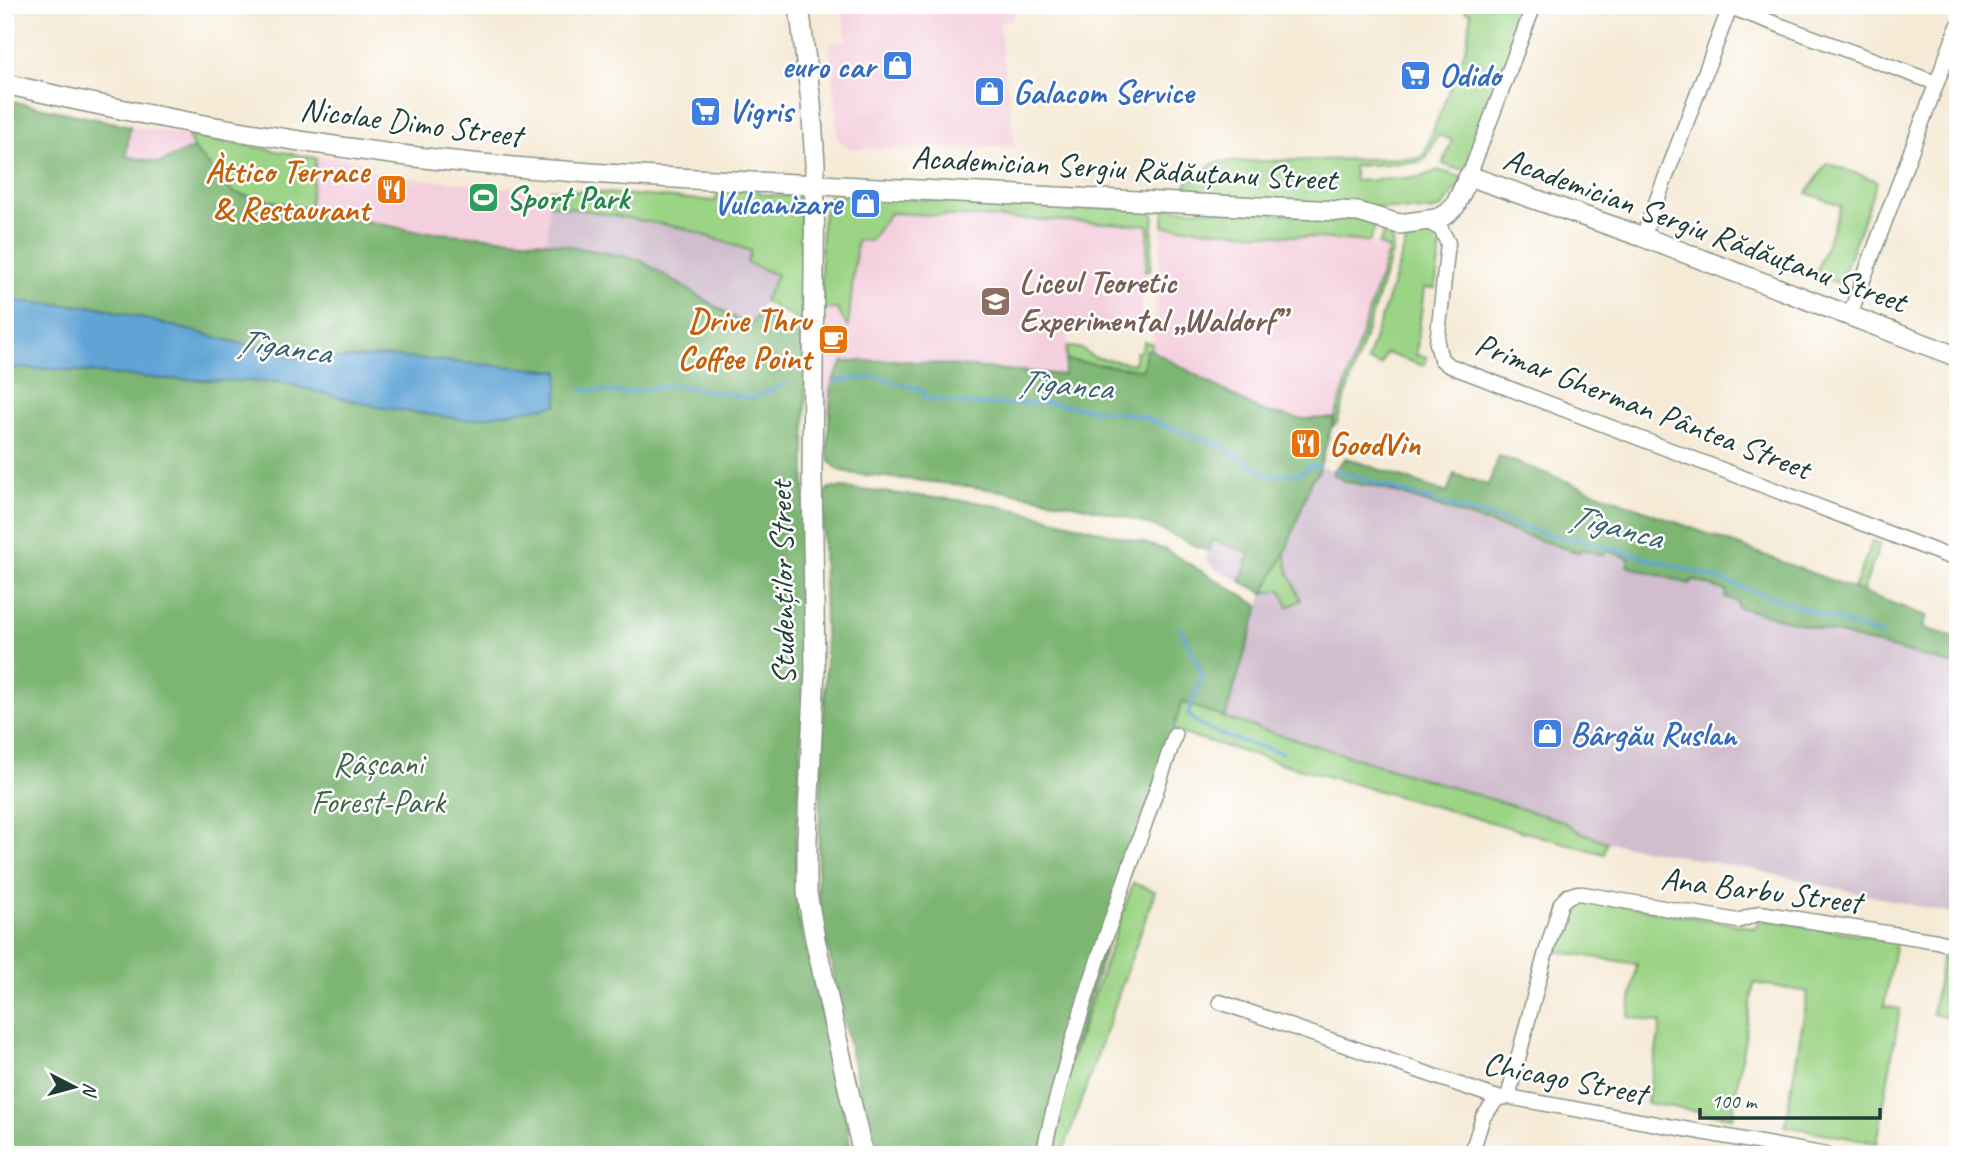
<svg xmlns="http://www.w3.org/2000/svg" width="1963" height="1160" viewBox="0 0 1963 1160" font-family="Caveat,sans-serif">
  <rect width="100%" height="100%" fill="#fff"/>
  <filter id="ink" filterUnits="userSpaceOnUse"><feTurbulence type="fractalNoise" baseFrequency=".0143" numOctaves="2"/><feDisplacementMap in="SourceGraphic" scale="14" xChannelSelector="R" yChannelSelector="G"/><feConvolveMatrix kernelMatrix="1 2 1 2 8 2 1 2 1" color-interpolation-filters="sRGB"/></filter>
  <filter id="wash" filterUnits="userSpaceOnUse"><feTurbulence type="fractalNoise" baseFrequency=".00686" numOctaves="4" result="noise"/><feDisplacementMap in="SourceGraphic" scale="28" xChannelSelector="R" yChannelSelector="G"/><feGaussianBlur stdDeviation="1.57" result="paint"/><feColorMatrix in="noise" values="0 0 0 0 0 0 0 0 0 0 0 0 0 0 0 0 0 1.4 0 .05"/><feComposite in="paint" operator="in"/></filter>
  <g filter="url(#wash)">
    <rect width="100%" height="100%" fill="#f5ead6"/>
    <g fill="#f4cfdd">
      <path d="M842,5H1018L1012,20L999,23L1015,147L850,149L838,139L830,43L846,40Z"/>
      <path d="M130,126L188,135L193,148L159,163L126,156Z"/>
      <path d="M317,155L374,162L372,171L419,179L550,191L547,242L414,231L309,209Z"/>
      <path d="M890,213L1149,225L1139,333L1069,324L1065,375L893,360L843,362L832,382L830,411L822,410V309H837L848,326L857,240L870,241Z"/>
      <path d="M1163,226L1369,242L1389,248L1322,462L1231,394L1151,350Z"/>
    </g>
    <g fill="#d0bdcd">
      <path d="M549,204L683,228L716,237L751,251L777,275L750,327L638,259L547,242Z"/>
      <path d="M1321,467L1333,471L1342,478V481L1381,488L1578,553L1580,549L1604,555L1605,551L1629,558L1627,565L1690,583L1691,580L1727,591L1738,602L1737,607L1958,666L1957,915L1759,871L1607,842L1578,831L1562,821L1225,718L1263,593L1282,590L1301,600L1289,573L1285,551L1312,479Z"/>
      <path d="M1212,539L1251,554L1240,581L1216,569L1206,559Z"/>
    </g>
    <g fill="#9cd486" stroke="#5e885d" stroke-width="2">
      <path d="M1467,5H1528L1467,167C1459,172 1451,167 1443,164L1452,140L1438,135L1427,157L1421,162L1353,166L1355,181L1421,177L1438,170L1461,177L1462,182L1441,208L1431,211L1184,196L1189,176L1197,180L1209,166L1217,162L1419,158L1424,154L1467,44L1471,13L1465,11Z"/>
      <path d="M188,135L316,158L309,209L234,193L193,148Z"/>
      <path d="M1827,163L1877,181L1840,284L1815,275L1841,206L1807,193Z"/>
      <path d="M550,189L716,201L718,189L759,191L760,194L798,197L801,203L802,318L796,319L764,301L777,275L747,263L751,251L683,228L549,204Z"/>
      <path d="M829,195L1150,210L1154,215L1150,270L1145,272L1149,225L890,213L870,241L857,240L848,327L837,309H822C822,281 817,220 829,195Z"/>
      <path d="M1164,208L1370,218L1375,227L1369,242L1163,226Z"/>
      <path d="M1385,227L1392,241L1393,250L1337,423L1332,427L1389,249L1379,245Z"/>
      <path d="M1433,229L1442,239L1435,288H1424L1416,355L1427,357L1424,366L1386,353L1381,365L1367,361L1405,246L1407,234L1415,230Z"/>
      <path d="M1144,342L1152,343L1151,350H1146L1143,371L1066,360L1067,346L1082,349L1093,357L1134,364L1136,352H1140Z"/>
      <path d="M1872,541L1880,544L1862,593L1854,589Z"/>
      <path d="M1285,553L1289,573L1301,600L1288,607L1282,590L1264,593Z"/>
      <path d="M1182,702L1225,718L1562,821L1578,831L1607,842L1604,854L1287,765L1184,734L1173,729Z"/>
      <path d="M1133,883L1155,891L1062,1155H1049L1070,1064Z"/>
      <path d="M1573,900H1594L1756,928L1759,918L1896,941L1884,1006L1900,1009L1877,1143L1785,1126L1808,992L1754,983L1732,1117L1647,1103L1661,1023L1628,1017L1637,964L1554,951L1566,908Z"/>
      <path d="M1944,950L1958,954V1019L1932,1014Z"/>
    </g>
    <g fill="#7db673" stroke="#4e7a54" stroke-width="2">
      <path d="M5,100L130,126L126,156L159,163L193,148L234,193L414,231L547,242L638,259L750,327L758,313L806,339L803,701L796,848V886L798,916L837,1074L852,1155H5V368L54,369L163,379L280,382L378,407L466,420L385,356L309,361L98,307L5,301Z"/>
      <path d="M1146,350H1151L1261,411L1301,419L1334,418L1318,473L1312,479L1285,553L1264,593L1240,581L1250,554L1212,539L1209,551C1183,542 1161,527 1135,520C1043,493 950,483 855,474L839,470L830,462L827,450L832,382L843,362L893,360L1064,375L1066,360L1143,370Z"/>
      <path d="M1499,456L1927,616L1923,628L1958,638V666L1737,607L1738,602L1725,597L1727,591L1692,580L1690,584L1627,566L1629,558L1606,551L1604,555L1580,549L1579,553L1381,488L1342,481V478L1334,476L1332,471L1346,458L1447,493L1454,474L1488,485Z"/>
      <path d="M829,488H842L977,502L1018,510L1141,542L1166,550L1259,606L1225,718L1182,702L1041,1155H874L820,913L817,885L826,660L822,505L824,494Z"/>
    </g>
    <path fill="#61a4d5" stroke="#407084" stroke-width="2" d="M5,301L98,307L309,361L385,356L559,371L557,405L466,420L378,407L280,382L163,379L54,369L5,368Z"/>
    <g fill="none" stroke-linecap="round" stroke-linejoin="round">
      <g stroke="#61a4d5" stroke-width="3.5">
        <path d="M836,381L876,377L923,390L925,398L972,405L1046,403L1136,415L1223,447L1271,476L1298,474L1311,466L1320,465"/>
        <path d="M580,389L623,393L675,385L752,398L786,384"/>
        <path d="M1335,470L1412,495L1558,537L1581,540L1707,575L1883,636"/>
        <path d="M1180,627L1203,675L1188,713C1201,734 1257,745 1282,753"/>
      </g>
    </g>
  </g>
  <g filter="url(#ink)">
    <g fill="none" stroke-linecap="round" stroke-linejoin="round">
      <defs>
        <g id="street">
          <path d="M1469,176L1534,5"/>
          <path d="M1428,222L1441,229L1448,243L1437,344L1441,359L1448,365L1958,560"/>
          <path d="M1643,237L1730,7L1936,83"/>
          <path d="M1849,317L1958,26"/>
          <path d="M1220,1002L1498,1098L1508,1097L1827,1155"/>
          <path d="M1508,1097L1544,959L1561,903L1568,896L1578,893L1738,921L1760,913L1937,941L1958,947"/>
          <path d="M1043,1155C1074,1012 1129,874 1175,735"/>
          <path d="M1471,1155L1483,1117L1498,1098"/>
        </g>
        <g id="secondary">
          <path d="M799,5L811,102L815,164L812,474L815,669L807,838V893L815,939L863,1155"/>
          <path d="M5,84C121,111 237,133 355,149C522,173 691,179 859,187C1026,194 1192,204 1358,212L1399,224L1436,219L1447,214L1455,206L1469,176L1643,237L1958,357"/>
        </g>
      </defs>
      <use href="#street" stroke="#8a9485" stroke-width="17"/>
      <use href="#secondary" stroke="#8a9485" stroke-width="22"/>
      <use href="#street" stroke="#fff" stroke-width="14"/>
      <use href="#secondary" stroke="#fff" stroke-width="19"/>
    </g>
  </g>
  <defs>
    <symbol id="shop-square" viewBox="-11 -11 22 22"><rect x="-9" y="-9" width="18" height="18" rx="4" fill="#3f7fe0" stroke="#fff"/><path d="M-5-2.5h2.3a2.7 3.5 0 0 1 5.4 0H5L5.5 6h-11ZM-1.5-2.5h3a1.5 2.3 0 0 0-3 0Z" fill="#fff"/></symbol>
    <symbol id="supermarket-square" viewBox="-11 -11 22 22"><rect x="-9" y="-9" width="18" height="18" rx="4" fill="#3f7fe0" stroke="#fff"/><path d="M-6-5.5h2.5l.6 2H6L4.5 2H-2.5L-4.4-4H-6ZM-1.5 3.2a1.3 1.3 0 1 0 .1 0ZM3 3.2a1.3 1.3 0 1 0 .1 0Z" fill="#fff"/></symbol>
    <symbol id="restaurant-square" viewBox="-11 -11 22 22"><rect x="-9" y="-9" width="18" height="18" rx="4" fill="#e8710a" stroke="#fff"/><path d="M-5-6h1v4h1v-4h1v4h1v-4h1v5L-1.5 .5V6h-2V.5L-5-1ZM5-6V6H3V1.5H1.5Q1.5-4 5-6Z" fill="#fff"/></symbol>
    <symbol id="stadium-square" viewBox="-11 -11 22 22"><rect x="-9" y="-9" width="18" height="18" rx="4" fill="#2e9e5b" stroke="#fff"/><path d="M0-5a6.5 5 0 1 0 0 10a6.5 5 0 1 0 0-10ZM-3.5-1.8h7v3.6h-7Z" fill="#fff"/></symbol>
    <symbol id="school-square" viewBox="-11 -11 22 22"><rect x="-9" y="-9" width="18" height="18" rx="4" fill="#8d6e63" stroke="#fff"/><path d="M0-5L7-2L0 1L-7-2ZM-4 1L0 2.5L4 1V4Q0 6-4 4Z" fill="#fff"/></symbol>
    <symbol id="cafe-square" viewBox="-11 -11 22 22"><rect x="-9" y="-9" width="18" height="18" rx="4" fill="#e8710a" stroke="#fff"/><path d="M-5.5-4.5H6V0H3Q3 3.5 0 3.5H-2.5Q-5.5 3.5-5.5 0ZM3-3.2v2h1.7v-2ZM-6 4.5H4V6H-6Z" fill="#fff"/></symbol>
  </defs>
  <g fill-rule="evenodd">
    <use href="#shop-square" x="880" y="48" width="35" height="35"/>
    <use href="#supermarket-square" x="1398" y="58" width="35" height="35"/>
    <use href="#shop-square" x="972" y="74" width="35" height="35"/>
    <use href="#supermarket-square" x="688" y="94" width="35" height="35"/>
    <use href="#restaurant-square" x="374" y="172" width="35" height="35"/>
    <use href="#stadium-square" x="466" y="180" width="35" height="35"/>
    <use href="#shop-square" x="848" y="186" width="35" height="35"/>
    <use href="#school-square" x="978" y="284" width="35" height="35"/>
    <use href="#cafe-square" x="816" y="322" width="35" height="35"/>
    <use href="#restaurant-square" x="1288" y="426" width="35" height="35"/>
    <use href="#shop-square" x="1530" y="716" width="35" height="35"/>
  </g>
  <g text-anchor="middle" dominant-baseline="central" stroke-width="5" stroke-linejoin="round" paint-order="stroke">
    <g font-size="33" font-weight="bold" fill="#366cbe" stroke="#fff" text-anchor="start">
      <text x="875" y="66" text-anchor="end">euro car</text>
      <text x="1439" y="75">Odido</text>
      <text x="1013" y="92">Galacom Service</text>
      <text x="728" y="111">Vigris</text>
      <text x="842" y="203" text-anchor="end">Vulcanizare</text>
      <text x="1570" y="734">Bârgău Ruslan</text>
    </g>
    <g font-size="33" fill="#1f3d34" stroke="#fff">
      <text transform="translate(411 122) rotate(7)">Nicolae Dimo Street</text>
      <text transform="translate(1124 168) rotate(3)">Academician Sergiu Rădăuțanu Street</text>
      <text transform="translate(1705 230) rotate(20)">Academician Sergiu Rădăuțanu Street</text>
      <text transform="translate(1643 406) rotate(21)">Primar Gherman Pântea Street</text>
      <text transform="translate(782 583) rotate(-91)">Studenților Street</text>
      <text transform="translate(1761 890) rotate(7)">Ana Barbu Street</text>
      <text transform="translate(1565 1078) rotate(11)">Chicago Street</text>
    </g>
    <g font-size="33" font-weight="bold" fill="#c56008" stroke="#fff" text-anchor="end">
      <text x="369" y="171">Àttico Terrace<tspan x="369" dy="38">&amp; Restaurant</tspan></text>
      <text x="811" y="320">Drive Thru<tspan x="811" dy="38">Coffee Point</tspan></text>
      <text x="1329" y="444" text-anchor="start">GoodVin</text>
    </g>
    <g font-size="33" font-weight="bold" fill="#27864d" stroke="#fff" text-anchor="start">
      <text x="506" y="198">Sport Park</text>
    </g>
    <g font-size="33" font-weight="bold" fill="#785e54" stroke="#fff" text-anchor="start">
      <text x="1019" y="282">Liceul Teoretic<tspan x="1019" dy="38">Experimental „Waldorf”</tspan></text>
    </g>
    <g font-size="33" fill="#3e6348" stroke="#fff">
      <text x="378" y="764">Râșcani<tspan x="378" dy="38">Forest-Park</tspan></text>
    </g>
    <g font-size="35" font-style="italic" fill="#36616c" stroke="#fff">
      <text transform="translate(284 346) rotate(8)">Țîganca</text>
      <text transform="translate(1065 384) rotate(5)">Țîganca</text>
      <text transform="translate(1616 526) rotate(15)">Țîganca</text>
    </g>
  </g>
  <rect width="1963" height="1160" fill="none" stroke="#fff" stroke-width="28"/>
  <g transform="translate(74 1087) rotate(96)" stroke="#ffffff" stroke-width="5" paint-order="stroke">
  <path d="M0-5L12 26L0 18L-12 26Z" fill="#1f3d34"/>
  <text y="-10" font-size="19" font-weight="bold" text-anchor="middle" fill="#1f3d34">N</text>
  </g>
  <path d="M1700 1108v10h180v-10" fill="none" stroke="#1f3d34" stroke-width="3.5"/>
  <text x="1711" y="1108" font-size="21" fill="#1f3d34" stroke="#ffffff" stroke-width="5" paint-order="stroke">100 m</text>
</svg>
